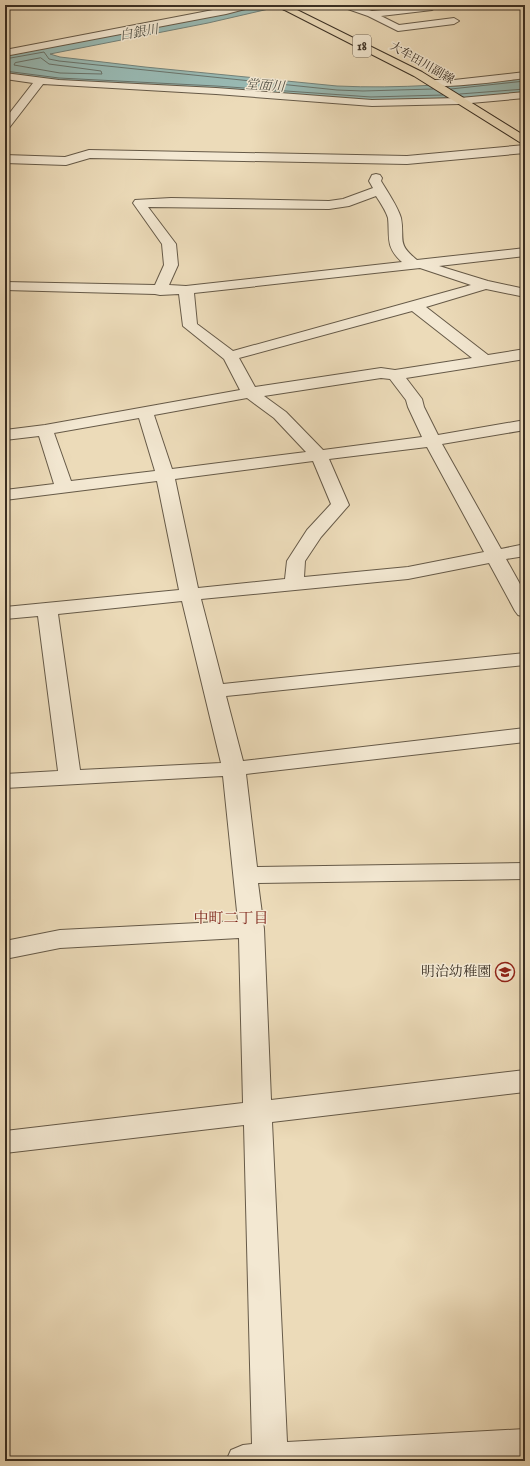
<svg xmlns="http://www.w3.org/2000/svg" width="530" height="1466" viewBox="0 0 530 1466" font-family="'IM FELL English','Noto Serif JP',serif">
  <rect width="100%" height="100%" fill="#ecdbb9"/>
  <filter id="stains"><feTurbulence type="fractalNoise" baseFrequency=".005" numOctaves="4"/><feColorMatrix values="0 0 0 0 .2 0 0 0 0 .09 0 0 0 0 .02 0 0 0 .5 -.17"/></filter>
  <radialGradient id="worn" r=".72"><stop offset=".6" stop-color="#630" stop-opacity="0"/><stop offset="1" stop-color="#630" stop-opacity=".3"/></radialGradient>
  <path fill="#99bab4" stroke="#73827a" d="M256,5H286L208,23L50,54L60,57L145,67L337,86C400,89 463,84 525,77V93L477,97L371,101L67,82L5,75V55L227,13Z"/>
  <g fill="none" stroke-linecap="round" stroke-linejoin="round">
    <g stroke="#6a746c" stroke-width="1">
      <path d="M41,58L49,64L101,71L102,74L60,73L14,65L15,63Z"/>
      <path d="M5,59L44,52L49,59L59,61L337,90L363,91L433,89"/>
      <path d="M5,71L59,78L216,86L371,97L443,95"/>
      <path d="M451,89L525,81"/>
      <path d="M460,94L525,89"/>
    </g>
    <defs>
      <g id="minor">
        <path d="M239,5H255L253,7L226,14L5,56V50Z"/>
        <path d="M281,5H301L299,7L284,10L279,7Z"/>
        <path d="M340,5H354L372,11L435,5L437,7L432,10L381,16L399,25L454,18L459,21L454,24L398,31L368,16L342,7Z"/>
        <path d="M525,72V78C511,80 435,91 428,83L433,80H454Z"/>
        <path d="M5,73L59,80L216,88L372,100L460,98L525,92V98L460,104L372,106L216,94L43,84L9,128L5,129V119L33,83L5,79Z"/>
        <path d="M525,145V153L407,164L90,158L66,165L5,163V155L65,157L89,150L407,156Z"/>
        <path d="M376,174L380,175L382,178L381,181C387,191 398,207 401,218C405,240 396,243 417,260L525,248V256L439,266L488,281L525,289V297L486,289L426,307L488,355L525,349V359L406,378L422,399L424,407L438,435L525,420V430L442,444L501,549L525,544V556L506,559L525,593V617L518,615L515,611L489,563L408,579L201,599L223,684L525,653V665L226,696L243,761L525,728V742L246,774L257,867L525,863V879L258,883L264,929L271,1100L525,1070V1092L272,1122L287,1442L525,1429V1461H226L231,1450L243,1445L252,1444L244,1125L5,1153V1131L243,1103L239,938L60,948L5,959V941L60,930L238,921L223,776L5,788V774L58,771L38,616L5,619V607L179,590L157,481L5,500V490L54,484L39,436L5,440V430L45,425L240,390L224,359L183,326L179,294L160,295L155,294L5,290V282L155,285L164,265L162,244L133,203L135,200L171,198L329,201L343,199L373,188L369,181L372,175ZM376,196C380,202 386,211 388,218C390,237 385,247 402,262L186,286L169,285L178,265L176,244L148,207L329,209L349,206ZM420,268L471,285L233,351L197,324L194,293ZM412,311L472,358L395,370L381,368L255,387L239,358ZM381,378L390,379L406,400L408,407L422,437L323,450L286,412L264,396ZM247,398L274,418L306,452L172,469L154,415ZM139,418L155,471L71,481L54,433ZM427,447L484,552L408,567L304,577L305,561L321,537L349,505L329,459ZM313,461L331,504L307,530L287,561L285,579L198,588L175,479ZM182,601L221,763L80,770L58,614Z"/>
      </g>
      <path id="major" d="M275,5H287L422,72L525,136V144L521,143L414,76Z"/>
    </defs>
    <use href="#minor" stroke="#665a48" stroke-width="2"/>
    <use href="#major" stroke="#3a2f23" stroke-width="2"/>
    <use href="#minor" fill="#f3e8d2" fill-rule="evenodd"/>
    <use href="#major" fill="#ecdbb9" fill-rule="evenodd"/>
  </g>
  <defs>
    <symbol id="school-ring" viewBox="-11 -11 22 22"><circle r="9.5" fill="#f3e8d2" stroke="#8f2418" stroke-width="1.5"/><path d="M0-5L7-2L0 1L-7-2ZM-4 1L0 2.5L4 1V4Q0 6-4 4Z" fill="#8f2418"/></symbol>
  </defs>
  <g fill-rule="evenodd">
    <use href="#school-ring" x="494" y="961" width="22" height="22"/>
  </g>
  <g text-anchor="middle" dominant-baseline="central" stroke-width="3" stroke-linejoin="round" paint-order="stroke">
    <g font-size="12" fill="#3a2f23" stroke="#f3e8d2">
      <text transform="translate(422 63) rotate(30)">大牟田川副線</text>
    </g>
    <g font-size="13" font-style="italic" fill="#525247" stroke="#f3e8d2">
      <text transform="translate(139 33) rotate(-10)">白銀川</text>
      <text transform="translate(265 86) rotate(4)">堂面川</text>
    </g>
    <rect fill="#f3e8d2" stroke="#726658" stroke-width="1" x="353" y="35" width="18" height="22" rx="3"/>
    <g font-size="13" font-weight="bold" fill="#3a2f23">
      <text x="362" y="46">18</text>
    </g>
    <g font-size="14" fill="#3a2f23" stroke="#f3e8d2" text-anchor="end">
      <text x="491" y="972">明治幼稚園</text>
    </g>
    <g font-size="15" fill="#7a1f14" stroke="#f3e8d2">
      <text x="231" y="918">中町二丁目</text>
    </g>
  </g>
  <rect width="530" height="1466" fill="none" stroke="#ecdbb9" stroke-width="20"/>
  <rect x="6" y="6" width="518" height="1454" fill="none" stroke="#3a2f23" stroke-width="2"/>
  <rect x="10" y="10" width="510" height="1446" fill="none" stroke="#3a2f23"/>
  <rect width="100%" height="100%" filter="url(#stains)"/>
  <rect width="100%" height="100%" fill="url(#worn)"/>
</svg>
